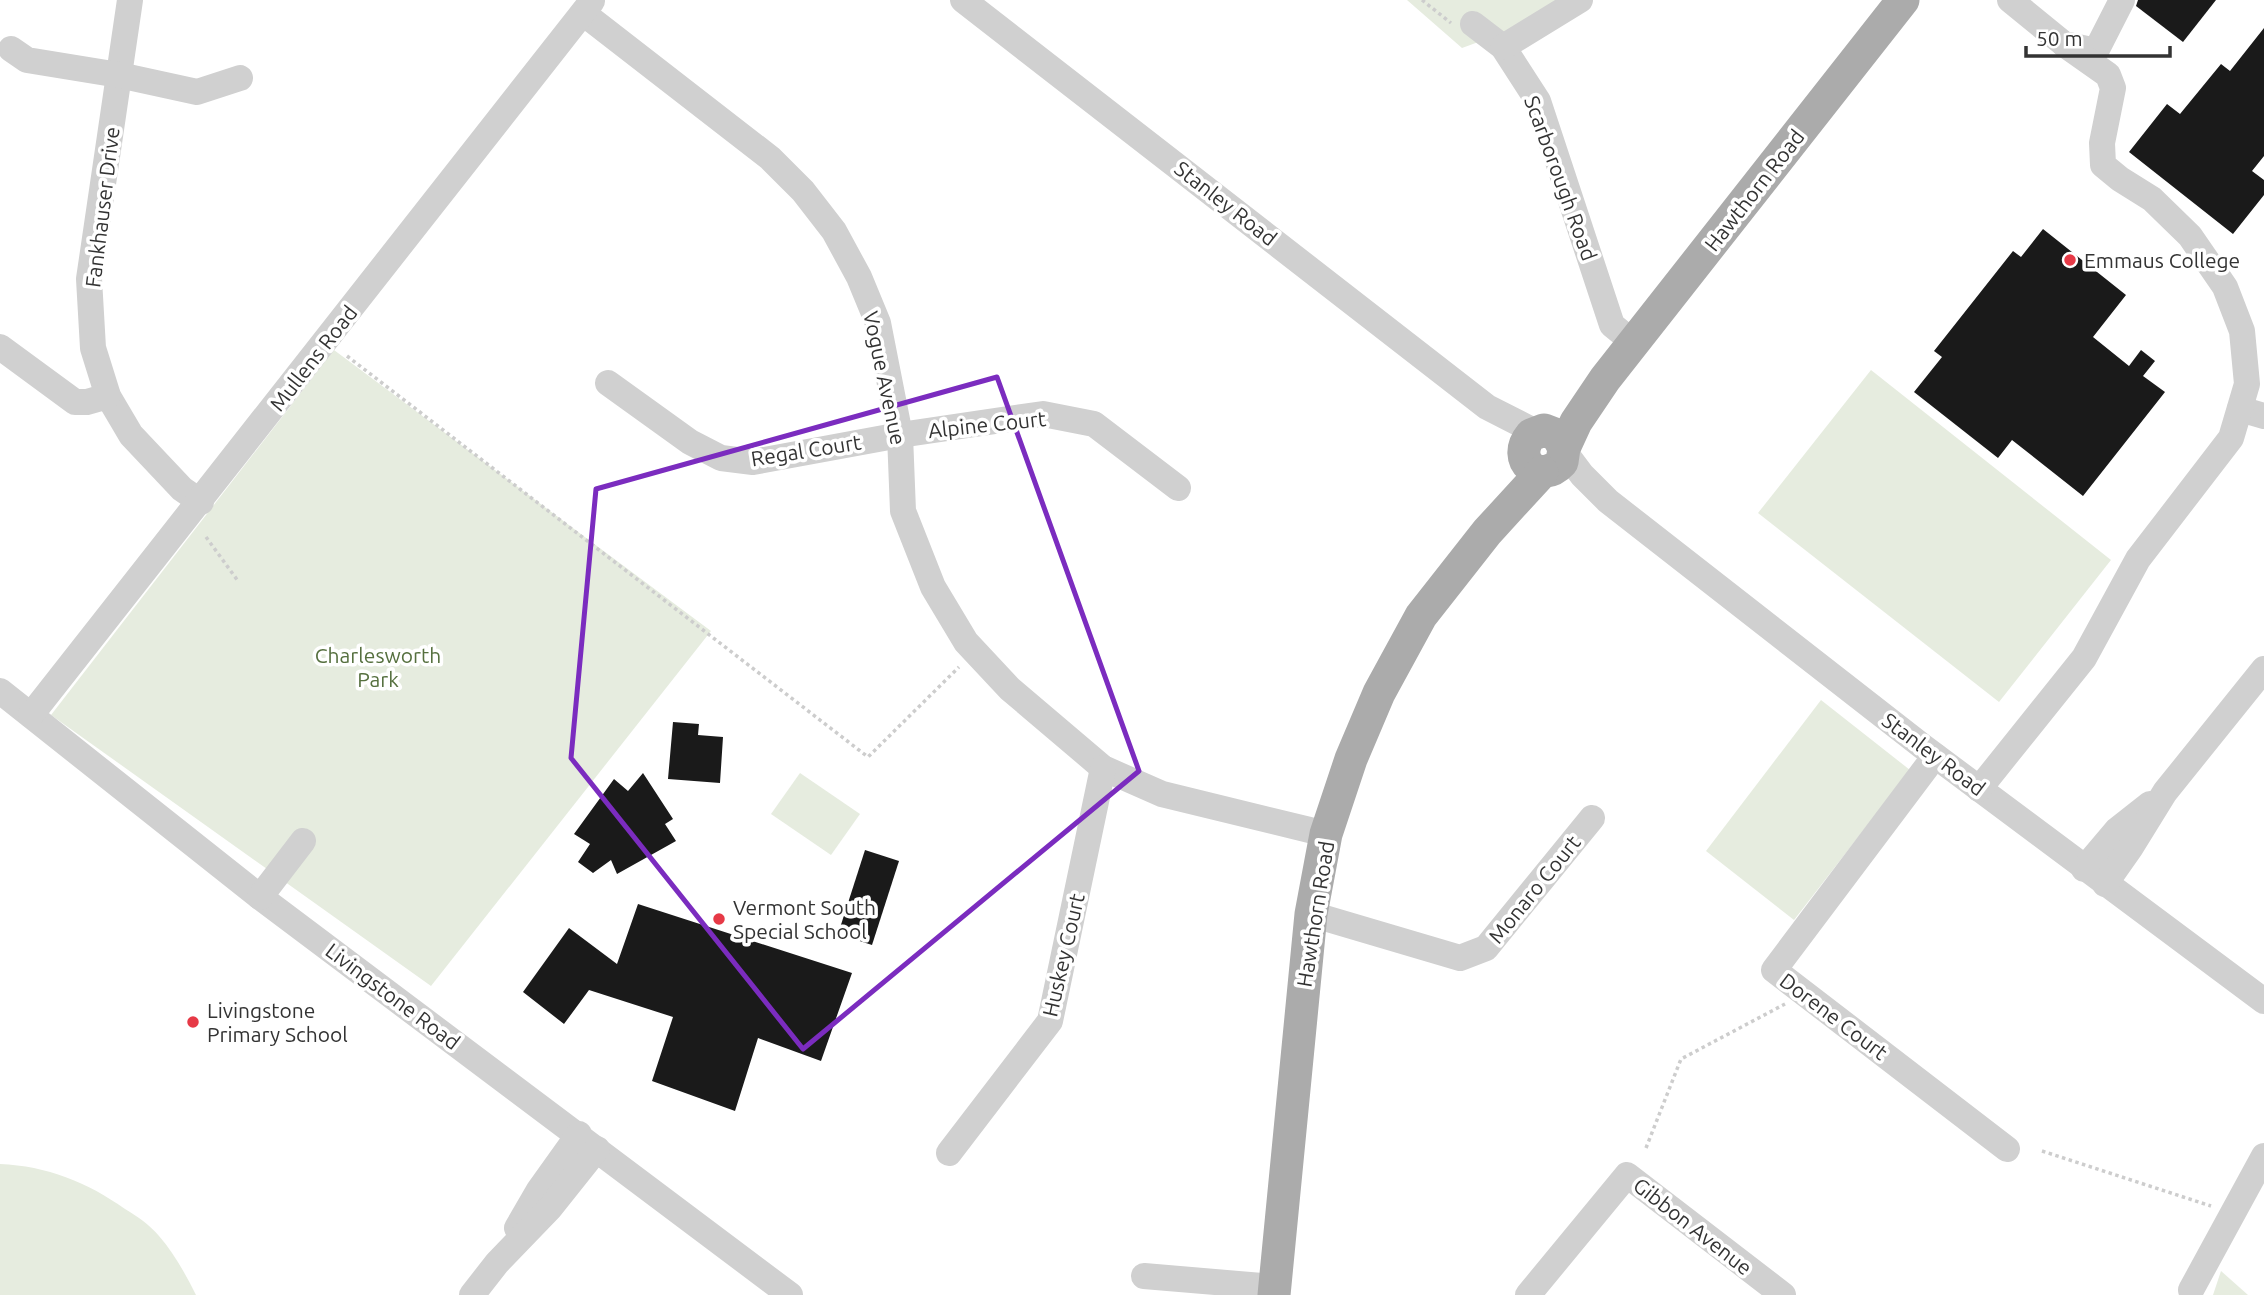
<svg xmlns="http://www.w3.org/2000/svg" width="2264" height="1295" viewBox="0 0 2264 1295" font-family="Ubuntu,sans-serif">
  <rect width="100%" height="100%" fill="#fff"/>
  <g fill="#e6ecdf">
    <path d="M1407,0H1564L1514,29L1462,48Z"/>
    <path d="M334,350L711,631L431,986L51,715Z"/>
    <path d="M1871,370L2111,560L1999,702L1758,513Z"/>
    <path d="M1821,700L1910,770L1794,920L1706,851Z"/>
    <path d="M800,773L860,814L831,855L771,814Z"/>
    <path d="M0,1164C47,1166 87,1182 125,1209C137,1216 150,1225 159,1236C174,1253 186,1275 196,1295H0Z"/>
    <path d="M2221,1271L2248,1295H2213Z"/>
  </g>
  <g fill="#1a1a1a">
    <path d="M2138,0H2216L2183,42L2136,6Z"/>
    <path d="M2264,28V156L2252,171L2264,180V195L2233,234L2129,152L2167,104L2180,114L2221,64L2230,71Z"/>
    <path d="M2043,229L2126,295L2093,337L2129,366L2141,350L2155,361L2143,376L2165,392L2083,496L2012,440L1998,458L1914,392L1942,357L1934,351L2013,251L2021,257Z"/>
    <path d="M673,722L699,724L698,735L723,737L720,783L668,779Z"/>
    <path d="M643,773L673,819L665,824L676,841L617,874L611,860L593,873L578,862L590,844L574,834L614,779L628,791Z"/>
    <path d="M865,850L899,861L872,945L838,934Z"/>
    <path d="M638,904L852,973L821,1061L758,1038L735,1111L652,1081L673,1017L589,990L564,1024L523,992L569,928L617,964Z"/>
  </g>
  <g fill="none" stroke-linecap="round" stroke-linejoin="round">
    <g stroke="#cdcdcd" stroke-width="3.5" stroke-dasharray="3.5 3.5" stroke-linecap="butt">
      <path d="M1422,0L1451,23"/>
      <path d="M347,356L868,757L959,667"/>
      <path d="M206,537L238,581"/>
      <path d="M1646,1148L1681,1059L1785,1004"/>
      <path d="M2042,1151L2211,1206"/>
    </g>
    <g stroke="#d0d0d0" stroke-width="26">
      <path d="M130,0L89,279L93,348L108,396L131,435L182,489L201,502"/>
      <path d="M963,0L1487,407L1536,432"/>
      <path d="M2010,0L2064,44L2096,51L2122,0"/>
      <path d="M583,13L770,158L803,191L834,231L859,277L878,323L900,435L903,511L933,587L966,642L1010,689L1103,768L1162,794L1326,834"/>
      <path d="M1473,24L1503,47L1538,101L1612,325L1633,342"/>
      <path d="M1503,47L1580,0"/>
      <path d="M11,49L27,60L119,75L197,92L240,78"/>
      <path d="M0,347L75,402H87L108,396"/>
      <path d="M608,383L690,442L721,458L753,462L900,435L1043,414L1094,424L1178,488"/>
      <path d="M2240,409L2264,416"/>
      <path d="M1564,451L1582,475L1608,501L1922,746L2264,1001"/>
      <path d="M0,691L260,897L790,1295"/>
      <path d="M31,715L592,1"/>
      <path d="M1935,756L1774,970L2007,1149"/>
      <path d="M1979,789L2084,658L2138,559L2231,438L2247,384L2242,331L2225,287L2190,236L2152,199L2120,179L2103,165L2102,143L2113,88L2108,75L2064,44"/>
      <path d="M2084,869L2117,830L2150,804"/>
      <path d="M2105,884L2131,847L2165,792L2264,669"/>
      <path d="M260,897L303,841"/>
      <path d="M1311,914L1460,958L1486,948L1592,818"/>
      <path d="M949,1153L1050,1021L1103,768"/>
      <path d="M517,1228L539,1190L579,1134"/>
      <path d="M1144,1276L1274,1287"/>
      <path d="M2191,1290L2264,1156"/>
      <path d="M472,1295L497,1263L550,1208L597,1149"/>
      <path d="M1528,1295L1627,1175L1783,1295"/>
    </g>
    <g stroke="#ababab" stroke-width="33">
      <path d="M1564,448L1557,435L1544,430L1531,435C1510,460 1540,486 1562,462L1564,448L1576,422L1605,379L1903,0"/>
      <path d="M1274,1295L1311,914L1326,834L1351,759L1379,693L1421,616L1487,532L1542,472"/>
    </g>
  </g>
  <path fill="none" stroke="#7b2cbf" stroke-width="5" stroke-linejoin="round" d="M997,377L1139,771L803,1049L571,758L596,489Z"/>
  <g fill="#e63946" stroke="#fff" stroke-width="2.5">
    <circle cx="2070" cy="260" r="7"/>
    <circle cx="719" cy="919" r="7"/>
    <circle cx="193" cy="1022" r="7"/>
  </g>
  <g text-anchor="middle" dominant-baseline="central" stroke-width="7" stroke-linejoin="round" paint-order="stroke">
    <g font-size="21" fill="#333" stroke="#fff">
      <text transform="translate(1561 178) rotate(70)">Scarborough Road</text>
      <text transform="translate(1754 190) rotate(-52)">Hawthorn Road</text>
      <text transform="translate(1226 203) rotate(38)">Stanley Road</text>
      <text transform="translate(102 207) rotate(-83)">Fankhauser Drive</text>
      <text transform="translate(313 358) rotate(-52)">Mullens Road</text>
      <text transform="translate(885 378) rotate(78)">Vogue Avenue</text>
      <text transform="translate(987 424) rotate(-6)">Alpine Court</text>
      <text transform="translate(806 450) rotate(-9)">Regal Court</text>
      <text transform="translate(1934 754) rotate(37)">Stanley Road</text>
      <text transform="translate(1534 889) rotate(-51)">Monaro Court</text>
      <text transform="translate(1315 914) rotate(-81)">Hawthorn Road</text>
      <text transform="translate(1063 955) rotate(-77)">Huskey Court</text>
      <text transform="translate(393 996) rotate(37)">Livingstone Road</text>
      <text transform="translate(1834 1016) rotate(37)">Dorene Court</text>
      <text transform="translate(1693 1226) rotate(38)">Gibbon Avenue</text>
    </g>
    <g font-size="21" fill="#333" stroke="#fff" text-anchor="start">
      <text x="2084" y="260">Emmaus College</text>
      <text x="733" y="907">Vermont South<tspan x="733" dy="24">Special School</tspan></text>
      <text x="207" y="1010">Livingstone<tspan x="207" dy="24">Primary School</tspan></text>
    </g>
    <g font-size="21" fill="#56703f" stroke="#fff">
      <text x="378" y="655">Charlesworth<tspan x="378" dy="24">Park</tspan></text>
    </g>
  </g>
  <path d="M2026 46v10h144v-10" fill="none" stroke="#333333" stroke-width="3.5"/>
  <text x="2036" y="46" font-size="21" fill="#333333" stroke="#ffffff" stroke-width="5" paint-order="stroke">50 m</text>
</svg>
